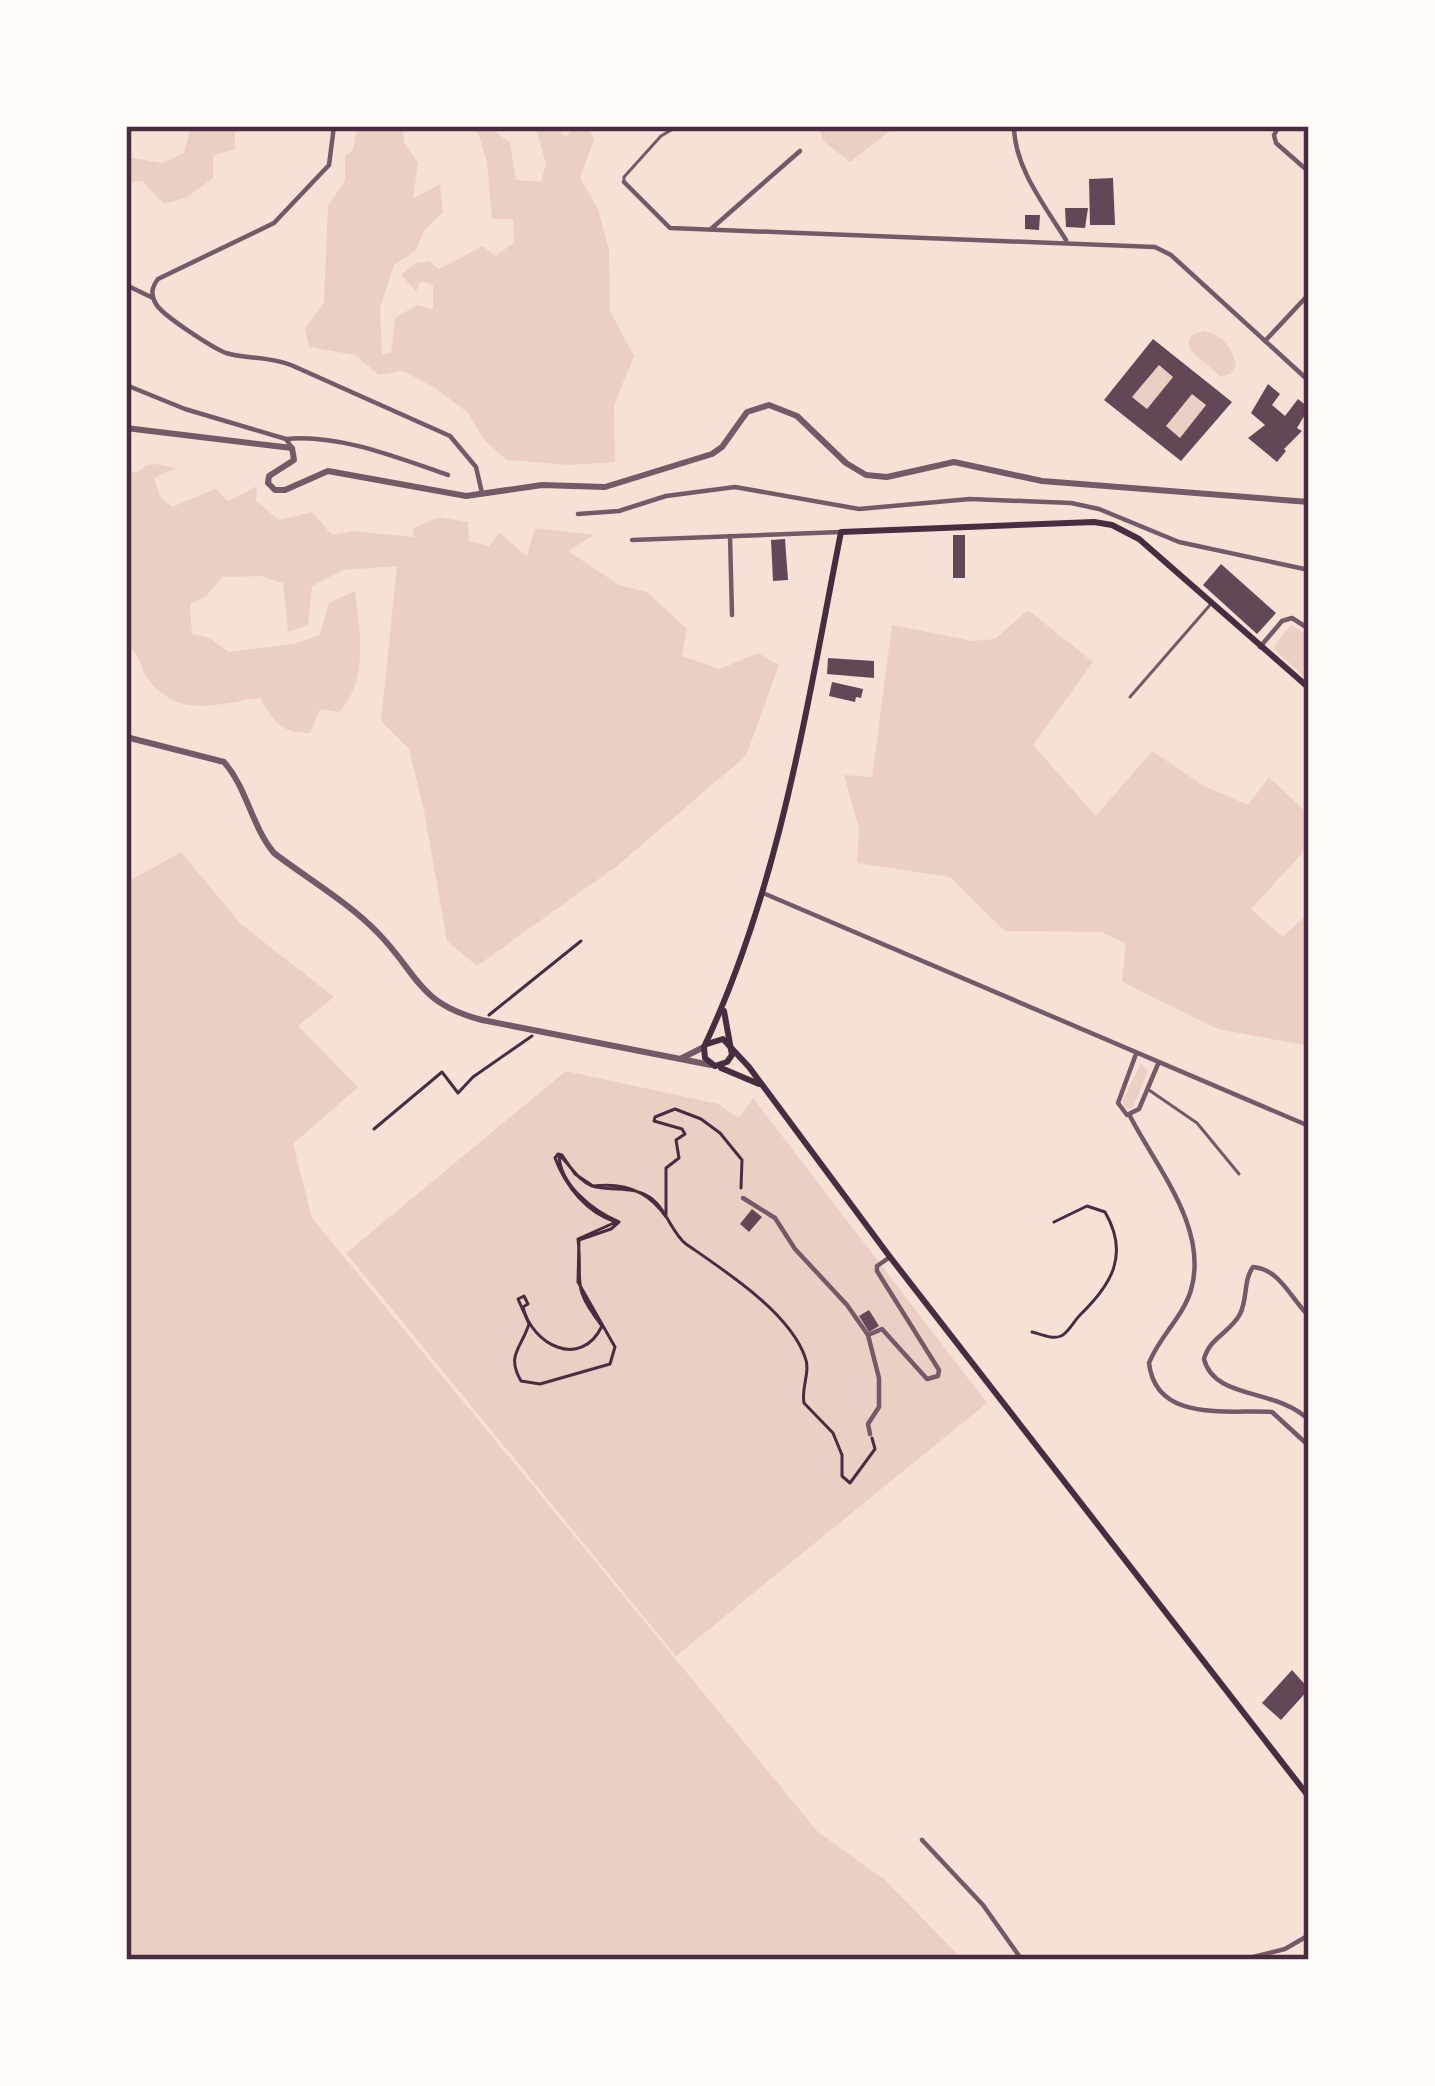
<svg xmlns="http://www.w3.org/2000/svg" width="1435" height="2086" viewBox="0 0 1435 2086" font-family="'IBM Plex Sans',sans-serif">
  <rect width="100%" height="100%" fill="#f7e1d7"/>
  <g fill="#ebcfc5">
    <path d="M191,126H235V149L213,156V178L186,198L164,204L142,181L126,182V157L163,163L184,153Z"/>
    <path d="M362,126H403L404,142L418,163L413,199L440,184L443,212L424,231L416,250L394,265L380,308L382,354L391,353L395,318L417,305L433,309V285L421,281L416,291L401,275L416,263L429,261L439,269L483,246L495,256L514,243L513,219H492L487,162L476,126H488L510,143L516,180L541,182L546,164L537,132L554,126L566,137L575,126H587L594,139L580,178L598,209L609,250L610,311L634,356L614,405L615,462L570,465L507,460L485,441L468,413L435,388L403,371L379,375L355,355L309,347L305,329L324,302L328,206L345,180V156L353,150L356,133Z"/>
    <path d="M820,126H896L850,162L822,140Z"/>
    <path d="M1204,331C1222,335 1232,347 1236,365L1230,374L1221,377L1191,351L1188,342L1192,335Z"/>
    <path d="M1159,365L1173,377L1147,409L1132,397Z"/>
    <path d="M1192,394L1206,405L1180,438L1166,426Z"/>
    <path d="M156,464L176,468L154,478L160,496L172,507L215,489L228,501L257,486L256,501L279,520L312,512L332,535L351,531L414,537L413,528L439,517L468,522L469,541L489,546L499,533L527,556L535,528L594,535L568,551L619,585L647,592L687,629L682,656L720,669L758,653L779,665L746,756L617,866L477,966L447,941L424,811L409,749L381,721L397,566L343,570L312,586L308,625L288,632L283,583L261,576L223,577L206,596L190,604L192,634L210,638L228,652L294,644L320,635L329,603L355,591C360,629 369,682 339,712L320,709L310,733C280,732 275,724 260,698C220,703 182,719 151,683C138,668 146,661 126,644V470L136,473L147,465Z"/>
    <path d="M1028,610L1093,662L1033,745L1096,816L1152,751L1204,786L1248,805L1269,777L1309,815V846L1251,909L1283,937L1309,912V1046L1218,1029L1122,982L1126,944L1101,932L1005,931L950,877L857,863L859,828L844,775L872,777L892,625L973,641L995,639Z"/>
    <path d="M1291,625L1309,636V681L1277,652L1274,646Z"/>
    <path d="M181,852L241,924L334,997L298,1026L358,1087L293,1144L312,1218L818,1832L884,1879L963,1960H126V883Z"/>
    <path d="M1141,1063L1148,1071L1133,1107L1127,1109L1122,1102Z"/>
    <path d="M566,1071L718,1104L739,1118L753,1098L987,1403L676,1656L346,1253Z"/>
  </g>
  <g fill="#644757" fill-rule="evenodd">
    <path d="M1113,178L1115,225H1090L1089,179Z"/>
    <path d="M1065,208H1088L1085,228L1066,227Z"/>
    <path d="M1025,215H1040L1039,230L1025,229Z"/>
    <path d="M1153,339L1232,402L1181,461L1104,400ZM1159,365L1173,377L1147,409L1132,397ZM1192,394L1206,405L1180,438L1166,426Z"/>
    <path d="M1268,384L1280,394L1272,405L1285,416L1298,399L1309,408L1297,428L1302,431L1284,449L1286,451L1277,462L1248,438L1265,425L1251,413Z"/>
    <rect x="953" y="535" width="12" height="43"/>
    <path d="M785,539L788,580L773,581L771,540Z"/>
    <path d="M1221,564L1276,613L1257,634L1203,585Z"/>
    <path d="M828,658L874,661V678L827,674Z"/>
    <path d="M832,682L863,689L861,698L856,697L855,702L829,696Z"/>
    <path d="M752,1209L762,1217L749,1232L740,1224Z"/>
    <path d="M869,1310L879,1326L869,1332L859,1316Z"/>
    <path d="M1292,1670L1309,1689L1281,1720L1262,1703Z"/>
  </g>
  <g fill="none" stroke-linecap="round" stroke-linejoin="round">
    <g stroke="#4a2c40" stroke-width="3">
      <path d="M489,1015L581,941"/>
      <path d="M374,1129L442,1072L458,1093L473,1077L532,1036"/>
      <path d="M666,1215V1168L679,1158L676,1140L685,1134L682,1129L654,1121L655,1117L675,1109L701,1119L720,1133L742,1160L741,1188"/>
      <path d="M666,1217C649,1191 625,1182 593,1186L575,1174L562,1155L558,1154L555,1158C566,1187 587,1213 616,1222L578,1239C583,1284 570,1285 602,1326C581,1370 532,1345 523,1307L528,1304L524,1296L518,1299L529,1324C521,1349 506,1355 521,1381L540,1384L610,1364L615,1347L578,1282L579,1240L611,1229L619,1222C593,1211 560,1185 559,1155C570,1164 577,1180 592,1186C603,1191 629,1186 646,1195C665,1204 671,1233 686,1244C725,1271 789,1312 805,1357C811,1371 801,1387 804,1403L833,1433L842,1455V1476L850,1483L875,1449L872,1438"/>
      <path d="M1032,1332C1041,1334 1052,1340 1061,1336C1068,1333 1074,1321 1080,1315C1111,1285 1130,1255 1105,1212L1087,1206L1054,1222"/>
    </g>
    <g stroke="#755966" stroke-width="3">
      <path d="M624,182V177L661,136L678,126"/>
      <path d="M1130,697L1210,605"/>
      <path d="M1149,1090L1197,1123L1239,1174"/>
    </g>
    <g stroke="#755966" stroke-width="4.5">
      <path d="M334,126L329,165L274,223L158,279C152,287 150,294 156,304C163,316 213,348 226,353C245,359 267,356 291,365L450,436L476,467L482,493"/>
      <path d="M1014,126C1014,167 1045,206 1066,240"/>
      <path d="M1279,126L1274,135L1276,143L1309,172"/>
      <path d="M624,182L670,228L1155,247L1171,255L1309,381"/>
      <path d="M711,229L800,151"/>
      <path d="M126,232L127,233"/>
      <path d="M126,285L153,298"/>
      <path d="M1265,341L1309,294"/>
      <path d="M126,385L185,409L286,439L292,448"/>
      <path d="M286,439C340,434 398,458 448,475"/>
      <path d="M578,514L619,511L666,496L735,487L859,509L970,499L1071,503L1099,509L1179,542L1309,570"/>
      <path d="M730,536L732,615"/>
      <path d="M632,540L841,532"/>
      <path d="M1260,647L1282,621L1292,618L1309,629"/>
      <path d="M763,893L1309,1126"/>
      <path d="M1136,1054L1118,1103L1127,1115L1139,1109L1158,1064"/>
      <path d="M1130,1116C1156,1167 1209,1228 1191,1290C1183,1317 1159,1337 1149,1363C1156,1424 1230,1409 1272,1412L1309,1446"/>
      <path d="M743,1198L775,1218L795,1249L847,1305L868,1335"/>
      <path d="M1309,1316C1291,1299 1280,1269 1253,1267C1243,1281 1248,1298 1240,1314C1230,1333 1210,1337 1204,1359C1214,1400 1277,1388 1309,1420"/>
      <path d="M870,1434L868,1424L879,1407V1378L868,1335L882,1329L927,1379L938,1376L939,1370L877,1271V1266L890,1257"/>
      <path d="M922,1840L983,1905L1022,1960"/>
      <path d="M1241,1960L1285,1949L1309,1935"/>
    </g>
    <g stroke="#755966" stroke-width="6">
      <path d="M126,428L292,448L294,460L269,476L268,483L275,490H285L328,471L466,496L542,485L605,487L712,454L722,447L747,412L769,405L797,416L846,463L866,475L887,477L954,462L1042,481L1309,502"/>
      <path d="M126,737L224,762C247,788 251,825 274,853C308,879 348,902 378,933C419,975 417,1003 482,1020L711,1065"/>
      <path d="M682,1058L704,1047"/>
    </g>
    <g stroke="#4a2c40" stroke-width="6">
      <path d="M707,1044L723,1039L749,1067L890,1257L1309,1797"/>
      <path d="M704,1047C780,886 807,705 841,532L1094,522L1112,525L1139,539L1309,688"/>
      <path d="M704,1047L705,1058L715,1066"/>
      <path d="M715,1066L727,1062L732,1055L724,1011"/>
      <path d="M721,1068L759,1084"/>
    </g>
  </g>
  <rect width="1435" height="2086" fill="none" stroke="#fffaf5" stroke-width="258"/>
  <rect x="129" y="129" width="1177" height="1828" fill="none" stroke="#4a2c40" stroke-width="4.5"/>
</svg>
